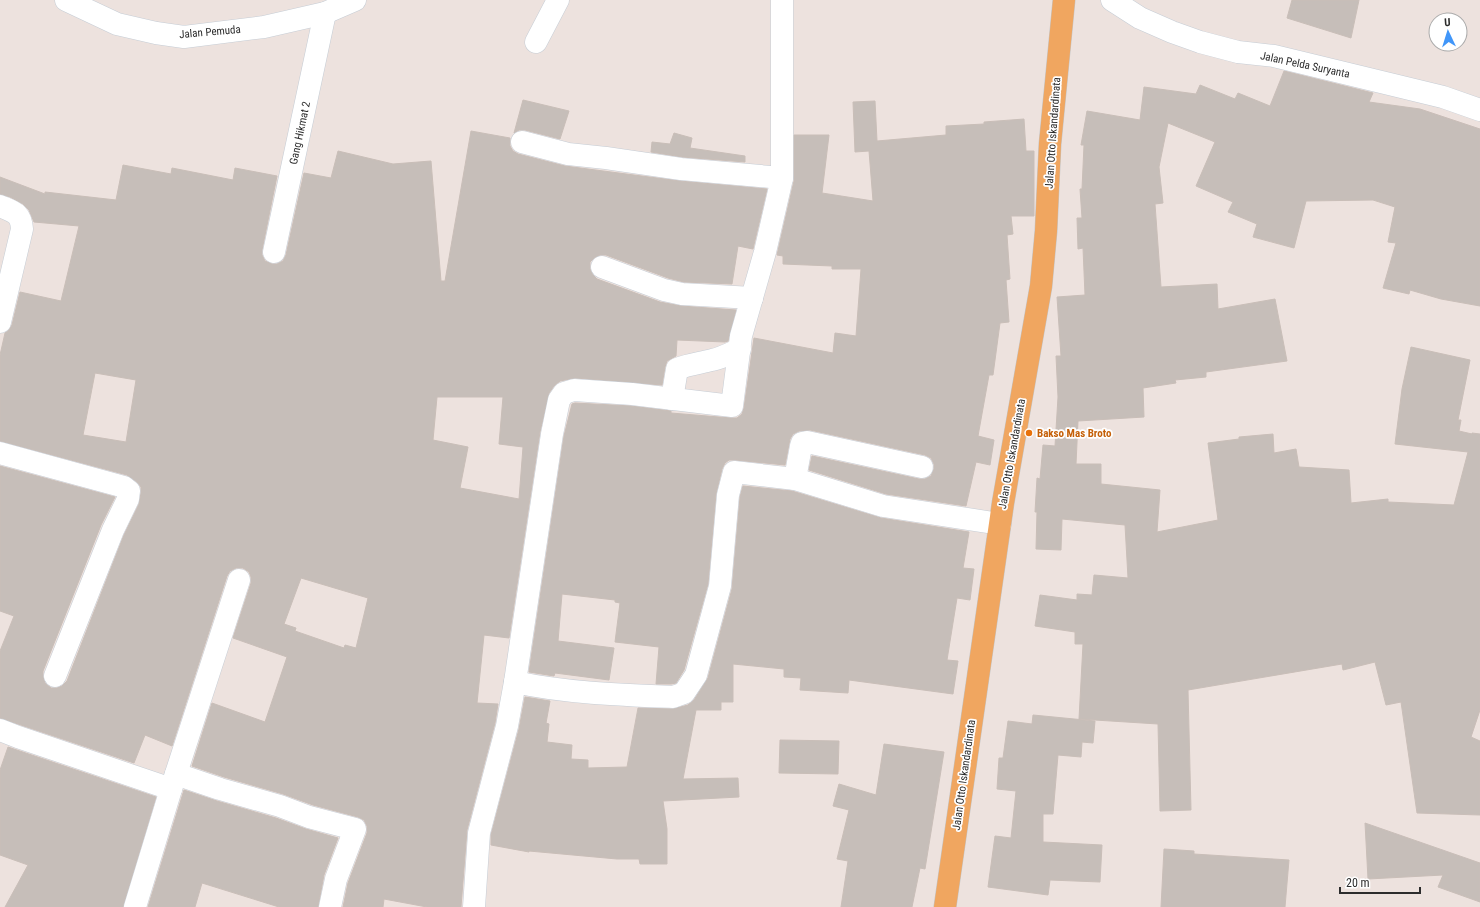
<svg xmlns="http://www.w3.org/2000/svg" width="1480" height="907" viewBox="0 0 1480 907" font-family="'Roboto Condensed',sans-serif">
  <rect width="100%" height="100%" fill="#ede2de"/>
  <g fill="#c6beb9" stroke="#c9beb8" fill-rule="evenodd">
    <path d="M1292,0H1359L1351,38L1287,18Z"/>
    <path d="M1284,71L1373,93L1369,102L1420,109L1480,129V306L1441,299L1410,290L1409,294L1383,288L1396,243L1388,242L1395,207L1373,200L1306,201L1294,248L1253,237L1257,224L1228,212L1233,202L1196,186L1215,142L1168,123L1159,167L1163,203L1155,204L1161,287L1217,284L1218,309L1275,299L1287,361L1206,372V377L1175,380L1176,383L1143,388L1144,417L1078,421L1076,464H1101V484L1160,490L1157,532L1218,520L1208,443L1239,439V437L1273,434L1274,453L1296,449L1299,467L1349,470L1351,503L1388,499V502L1454,505L1468,452L1395,444L1402,389L1411,347L1470,360L1458,420H1461L1459,431L1472,434V433L1480,434V710L1471,737L1480,741V815L1417,813L1401,702L1386,705L1375,662L1343,670L1342,664L1188,690L1191,810L1160,811L1158,724L1079,719L1083,644H1075V632L1035,626L1040,595L1077,600V594L1092,595L1094,575L1128,578L1125,525L1062,519L1061,550L1036,549L1037,512H1035L1037,478L1040,479L1043,445L1055,446L1058,397L1056,356H1061L1057,297L1085,295L1083,248L1078,249L1077,218H1082L1080,189H1082L1084,145H1081L1087,111L1140,120L1144,87L1196,94L1200,85L1235,99L1238,93L1270,106Z"/>
    <path d="M523,100L569,111L560,139L525,130H519L514,133Z"/>
    <path d="M875,101L877,141L946,135V126L984,124V122L1024,119L1026,151H1034V216H1011L1013,234L1007,235L1010,279L1006,280L1009,322L1000,323L993,375H989L978,436L994,440L990,465L976,462L966,506L886,494L809,470L812,456L919,479H925L931,476L934,469V464L931,458L925,455L810,430L799,431L793,434L790,439L785,465L735,460H729L725,463L722,469L716,494L708,584L684,670L676,683L671,684H656L659,647L615,642L620,603L615,602V600L562,594L558,641L614,648L609,680L555,673L554,676L529,672L564,436L572,404L575,403L631,406L671,411V413L731,418H737L742,414L744,408L754,338L833,353L835,333L856,336L861,269H832V266L783,264V256L777,255L794,181V135H829L822,193L873,201L869,151L855,152L853,102Z"/>
    <path d="M471,131L510,138V146L513,151L518,154L565,166L680,181L767,189L753,249L738,246L732,284L684,282L668,278L606,255H600L594,258L590,262V269L593,275L597,279L660,302L681,306L736,310L728,341L725,342L677,340L676,356L667,361L665,367L662,385L575,378L560,381L554,386L549,393L540,432L509,638L484,635L477,703L498,704L495,723L467,830L461,907H427L384,899L383,907H343L348,883L367,833V826L364,820L358,817L313,805L283,794L224,777L192,766L212,703L265,722L287,657L233,638L251,583V577L249,572L243,568H236L230,571L227,576L172,746L145,735L134,763L0,718V651L14,616L0,611V466L115,497L101,525L43,671V677L45,683L51,688H57L62,686L67,681L124,535L139,504L141,493V487L137,482L127,475L0,441V355L5,333L9,330L12,325L20,292L61,301L79,226L34,222L29,210L23,204L10,197L0,194V177L45,194V192L116,200L123,165L171,174L172,168L233,180L235,168L277,176L262,250V255L265,261L272,264H277L283,261L286,255L304,173L331,178L338,151L393,164L431,161L441,281H445ZM95,373L136,380L126,442L83,435ZM437,397H503L499,444L523,447L519,499L460,488L468,447L433,440ZM301,578L368,598L356,648L345,645L344,648L295,631L296,628L284,624Z"/>
    <path d="M674,133L692,138L690,148L745,156V162L682,157L651,152L652,142L670,144Z"/>
    <path d="M743,486L792,491L881,518L969,532L963,568L974,569L970,600L957,598L947,660L958,661L953,694L849,680L848,693L800,690L801,678L784,677V669L733,664V702H721V710H696L683,779L738,778L739,797L663,801L667,829V864H640L639,859H617L529,851V852L491,845V835L519,729L525,697L550,701L546,723L549,724L547,742L572,745L571,759L588,760V768L627,767L638,708L673,709L688,705L694,700L708,678L732,589L740,497Z"/>
    <path d="M1033,715L1095,721L1093,743L1082,742L1081,757L1058,755L1053,814H1043V842L1102,845L1100,882L1050,880L1048,895L988,887L995,836L1011,838L1016,791L997,789L999,758H1003L1008,721L1032,724Z"/>
    <path d="M780,740L839,741L838,774L779,773Z"/>
    <path d="M884,744L944,752L925,869L920,868L912,907H841L848,861L837,859L849,810L833,806L839,784L876,795Z"/>
    <path d="M8,747L156,797L123,907H5L28,865L0,855V770Z"/>
    <path d="M184,790L217,801L276,818L306,829L338,838L324,875L318,907H279L202,883L195,907H148Z"/>
    <path d="M1365,823L1480,863V902L1438,887L1443,875L1368,879Z"/>
    <path d="M1164,849L1194,851V854L1289,860L1285,907H1161Z"/>
  </g>
  <g fill="none" stroke-linecap="round" stroke-linejoin="round">
    <defs>
      <g id="minor">
        <path d="M66,0L117,24L156,33L184,37L264,27L325,13L355,0"/>
        <path d="M1112,0L1140,18L1172,32L1200,42L1238,52L1274,56L1443,97L1480,110"/>
        <path d="M536,42L558,0"/>
        <path d="M522,142L568,154L606,158L681,169L782,178"/>
        <path d="M0,206C14,212 21,213 22,229L0,322"/>
        <path d="M274,252L325,13"/>
        <path d="M602,267L664,290L682,294L752,298"/>
        <path d="M672,399L677,369C689,364 701,363 712,360C722,358 731,353 740,349"/>
        <path d="M0,453L117,485L124,487L129,491L128,499L113,530L55,676"/>
        <path d="M795,479L801,446L802,443L807,442L922,467"/>
        <path d="M515,682L552,434L559,400L564,393L574,390L632,394L732,406L741,336L765,252L782,178V0"/>
        <path d="M0,730L18,737L171,789"/>
        <path d="M176,774L220,789L280,806L309,817L355,829L336,879L330,907"/>
        <path d="M135,907L171,789L239,580"/>
        <path d="M474,907L479,833L507,726L515,682C565,693 622,695 673,697L684,693L696,675L720,586L728,495L734,472L795,479L883,506L1000,524"/>
      </g>
      <path id="major" d="M945,907L1003,503L1041,286L1046,231L1050,144L1064,0"/>
    </defs>
    <use href="#minor" stroke="#c6cdd5" stroke-width="23"/>
    <use href="#major" stroke="#c4c4c4" stroke-width="23"/>
    <use href="#minor" stroke="#fff" stroke-width="22"/>
    <use href="#major" stroke="#f0a660" stroke-width="22"/>
  </g>
  <circle fill="#e8710a" stroke="#fff" stroke-width="1.5" cx="1029" cy="433" r="4"/>
  <g text-anchor="middle" dominant-baseline="central" stroke-width="3.5" stroke-linejoin="round" paint-order="stroke">
    <g font-size="11" fill="#2c2c2c" stroke="#fff">
      <text transform="translate(210 32) rotate(-5)">Jalan Pemuda</text>
      <text transform="translate(1305 65) rotate(12)">Jalan Pelda Suryanta</text>
      <text transform="translate(300 133) rotate(-78)">Gang Hikmat 2</text>
      <text transform="translate(1053 133) rotate(-86)">Jalan Otto Iskandardinata</text>
      <text transform="translate(1012 454) rotate(-80)">Jalan Otto Iskandardinata</text>
      <text transform="translate(964 775) rotate(-82)">Jalan Otto Iskandardinata</text>
    </g>
    <g font-size="11" font-weight="bold" fill="#c56008" stroke="#fff" text-anchor="start">
      <text x="1037" y="433">Bakso Mas Broto</text>
    </g>
  </g>
  <g transform="translate(1448 32) rotate(356)"><circle r="19" fill="#ffffff" stroke="#ababab"/>
  <path d="M0-3L7 15L0 10L-7 15Z" fill="#4096f9"/>
  <text y="-6" font-size="11" font-weight="bold" text-anchor="middle" fill="#2c2c2c">U</text>
  </g>
  <path d="M1340 887v6h80v-6" fill="none" stroke="#2c2c2c" stroke-width="2"/>
  <text x="1346" y="887" font-size="12" fill="#2c2c2c" stroke="#ffffff" stroke-width="3" paint-order="stroke">20 m</text>
</svg>
